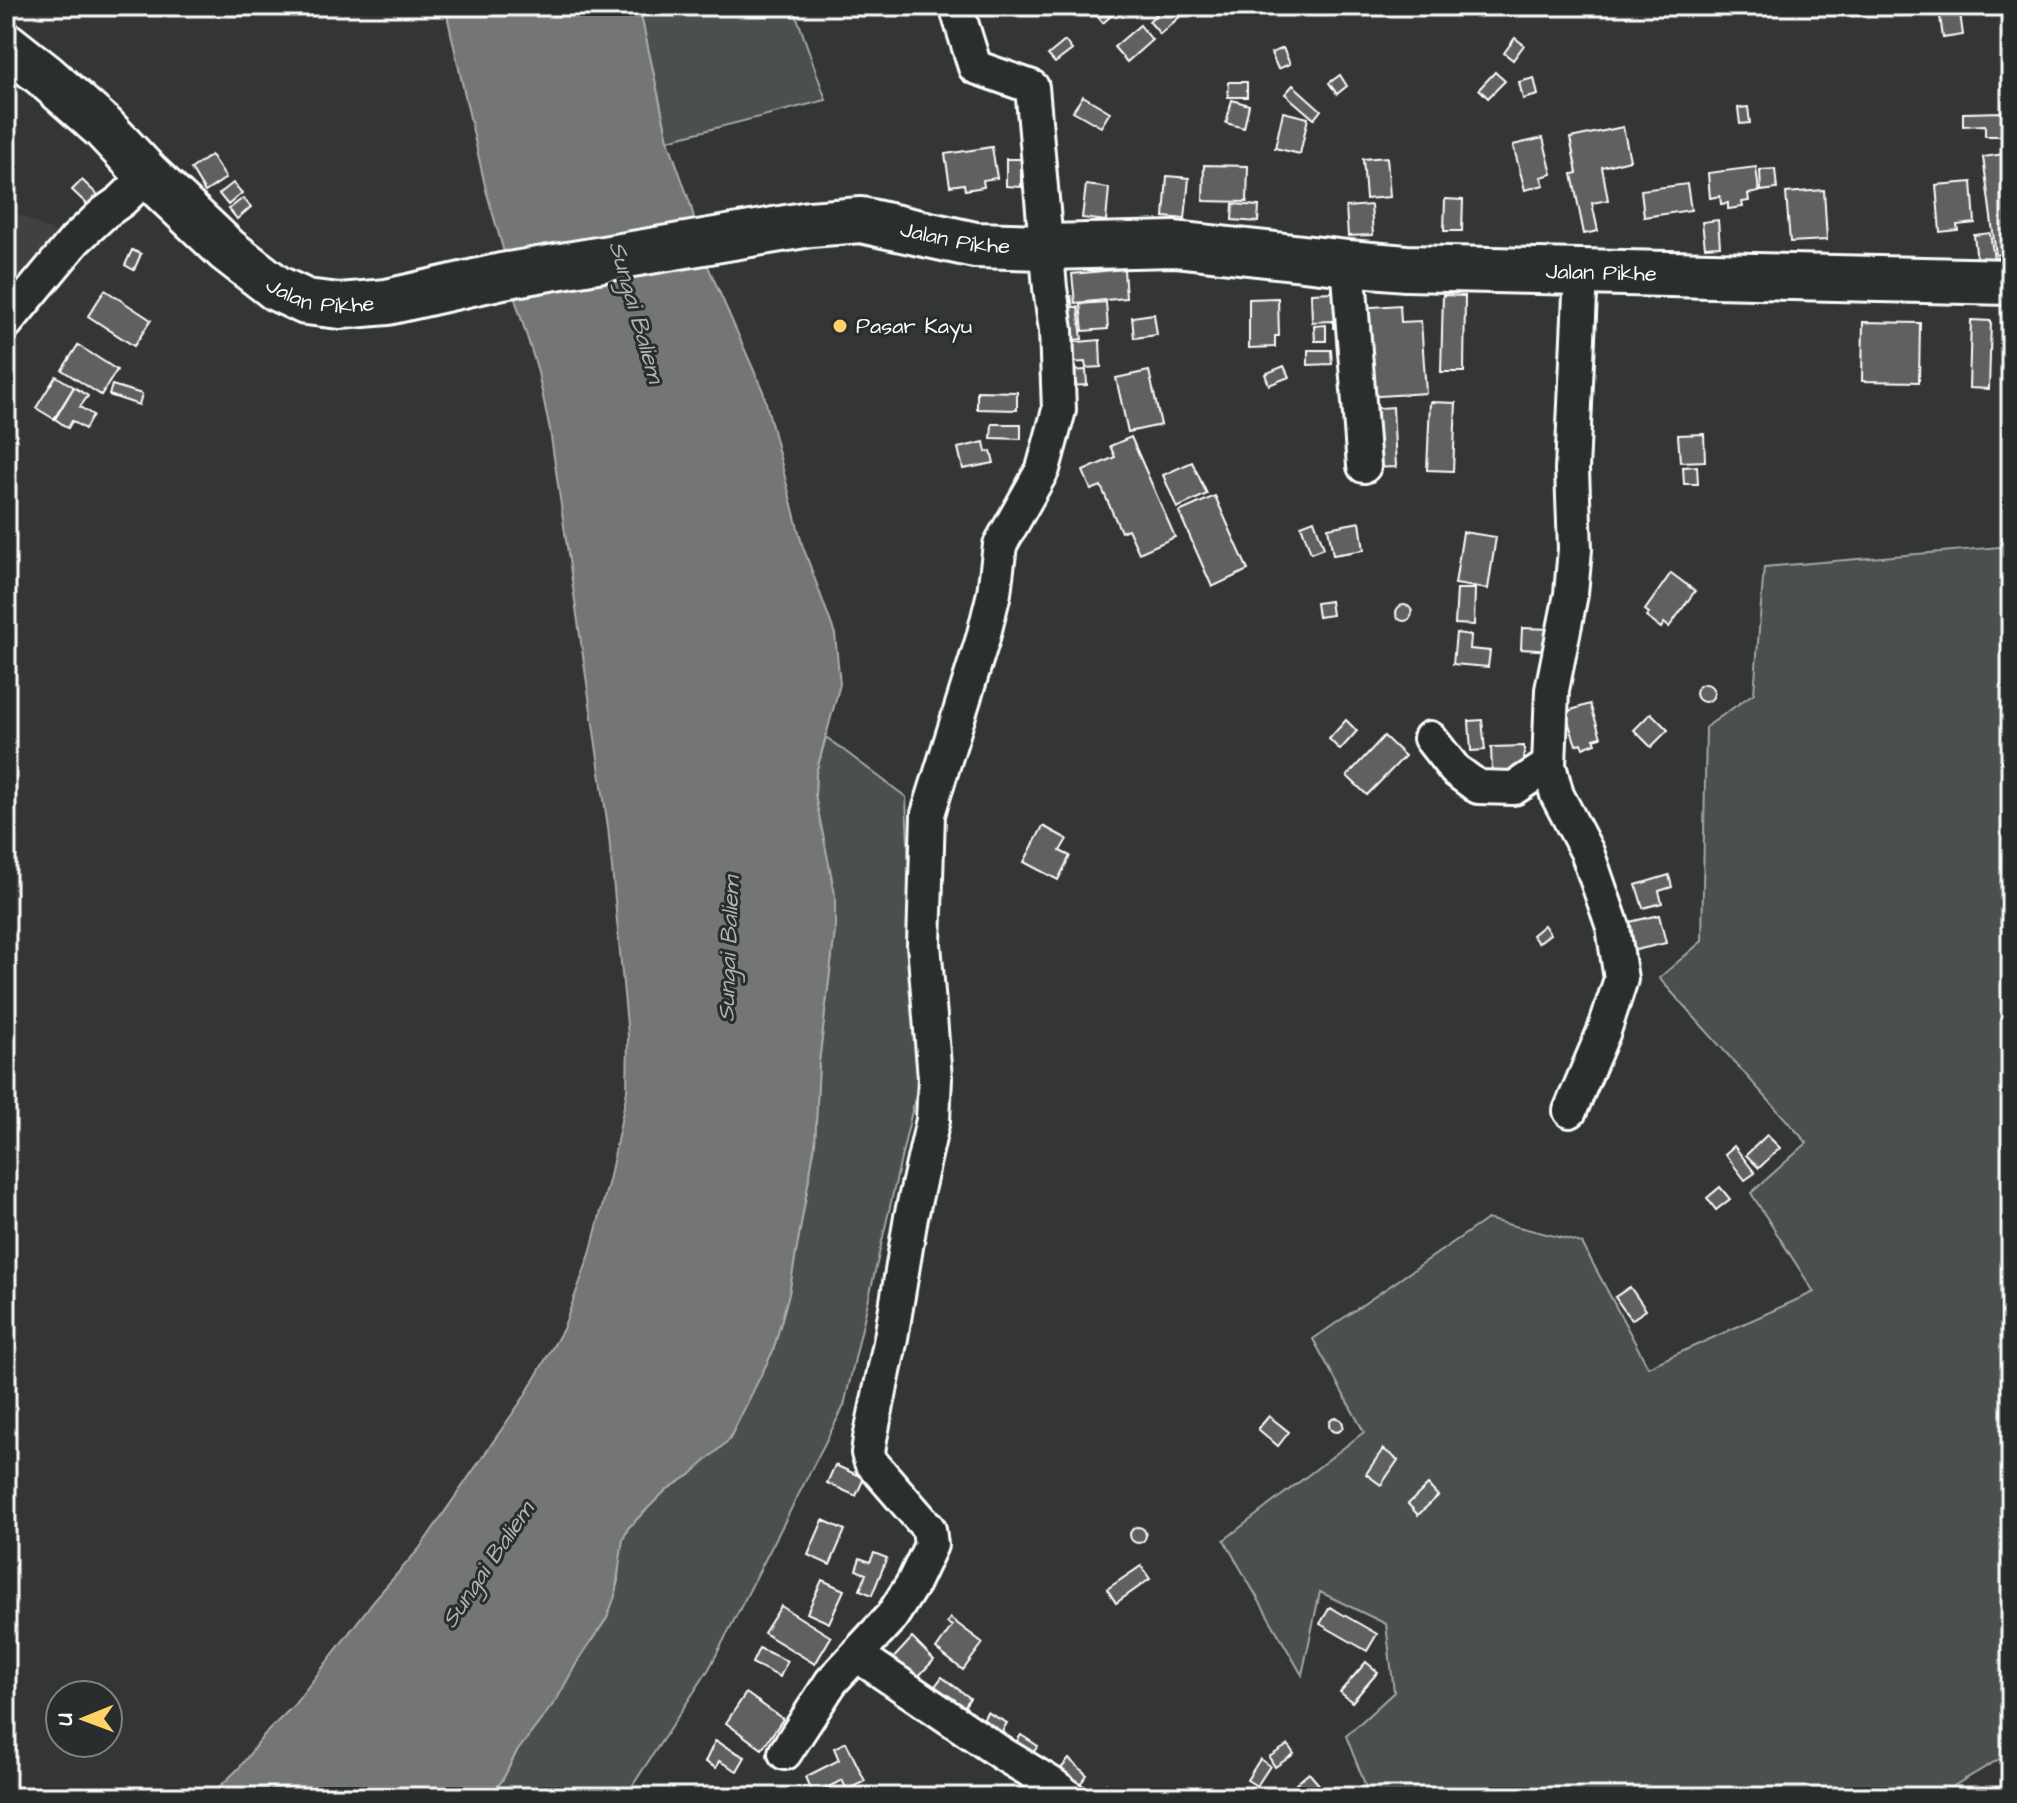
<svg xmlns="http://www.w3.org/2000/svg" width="2017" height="1803" viewBox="0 0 2017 1803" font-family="'Architects Daughter',sans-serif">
  <rect width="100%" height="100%" fill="#333536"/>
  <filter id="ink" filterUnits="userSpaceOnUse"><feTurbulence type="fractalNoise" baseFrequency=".0125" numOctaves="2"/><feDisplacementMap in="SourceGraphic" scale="16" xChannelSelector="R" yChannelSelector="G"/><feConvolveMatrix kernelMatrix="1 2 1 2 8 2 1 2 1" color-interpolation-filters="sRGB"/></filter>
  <g filter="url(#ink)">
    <path fill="#404243" d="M6,208L66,238L6,313Z"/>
    <g fill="#4c4f50" stroke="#a6a7a8" stroke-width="2">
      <path d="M639,6H793L826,100L668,140Z"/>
      <path d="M2011,546V1752L1935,1797H1370L1346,1736L1394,1692L1386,1624L1320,1592L1302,1675L1224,1540L1364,1432L1313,1339L1487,1219L1582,1243L1648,1367L1814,1292L1751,1193L1807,1143L1659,978L1702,941L1706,727L1754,693L1764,567Z"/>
      <path d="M826,737L906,797L918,1085L844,1406L709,1669L625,1797H489L503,1779L516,1753L607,1618L618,1581L619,1556L623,1539L628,1528L666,1490L690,1475L754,1387L773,1351L789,1293L815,1144L819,1062L835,931L815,795L816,773Z"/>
    </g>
    <path fill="#737576" stroke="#abacad" stroke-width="2" d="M445,6H639L668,140L690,203L707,264L763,391L802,544L835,634L840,684L816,773L815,795L835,894V931L819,1062L815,1144L789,1293L773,1351L729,1440L690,1475L666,1490L628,1528L623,1539L615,1596L607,1618L580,1657L557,1699L516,1753L503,1779L489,1797H209L239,1768L264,1735L294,1705L375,1599L419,1549L524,1397L563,1329L590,1254L610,1176L627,1091L628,1036L608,827L550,430L537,368L515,299L510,273L486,190Z"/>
    <g fill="#5f6162" stroke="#fff" stroke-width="2">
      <path d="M1101,6H1122L1103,23L1094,12Z"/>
      <path d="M1173,6H1176L1183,14L1160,34L1149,21L1164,7L1167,11Z"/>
      <path d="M1959,6L1963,35L1943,38L1939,9Z"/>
      <path d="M1140,25L1152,40L1127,62L1114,47Z"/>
      <path d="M1515,38L1524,45L1513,60L1504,53Z"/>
      <path d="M1065,41L1072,50L1055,63L1048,55Z"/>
      <path d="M1283,48L1290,64L1278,69L1271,53Z"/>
      <path d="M1495,72L1505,81L1488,98L1479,89Z"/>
      <path d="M1340,75L1347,86L1337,94L1329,83Z"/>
      <path d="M1534,78L1538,95L1523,99L1519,82Z"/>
      <path d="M1229,82H1247V97H1228Z"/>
      <path d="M1293,85L1321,110L1314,119L1285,94Z"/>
      <path d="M1083,96L1110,112L1101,127L1073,111Z"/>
      <path d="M1232,100L1249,105L1244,128L1226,123Z"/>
      <path d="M1748,107L1750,123L1740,124L1738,108Z"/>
      <path d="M1283,112L1308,118L1300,154L1275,148Z"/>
      <path d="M2004,112L2005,136H1985V125L1963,126V113Z"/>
      <path d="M1623,127L1630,160L1602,167L1608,200L1592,203L1598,231L1584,234L1572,174L1577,173L1570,138Z"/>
      <path d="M1543,138L1552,174L1541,177L1544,185L1525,190L1513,145Z"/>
      <path d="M992,147L997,178L983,180L984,187L965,190L964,184L950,186L945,154Z"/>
      <path d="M2011,153V253L1996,255L1983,157Z"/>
      <path d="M211,155L226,178L205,192L191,169Z"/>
      <path d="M1387,157L1390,197L1366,199L1363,159Z"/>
      <path d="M1006,159H1021V187L1006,186Z"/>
      <path d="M1204,165L1248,166L1247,202L1203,201Z"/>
      <path d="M1756,167L1759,192L1748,194L1749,201L1742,202L1743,207L1728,209V203L1721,204L1720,196L1710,198L1708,173Z"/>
      <path d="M1775,169L1777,189L1761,191L1760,170Z"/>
      <path d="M1167,176L1189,178L1185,219L1164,217Z"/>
      <path d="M82,180L101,198L91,208L72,190Z"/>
      <path d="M1972,182L1975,223L1957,225L1958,230L1940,232L1936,185Z"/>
      <path d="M233,183L242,193L228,205L219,194Z"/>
      <path d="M1687,184L1691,210L1644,217L1641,190Z"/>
      <path d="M1086,185L1109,188L1106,221L1082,218Z"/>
      <path d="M1824,190L1827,240L1790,242L1786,193Z"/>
      <path d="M243,198L251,207L237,219L229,209Z"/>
      <path d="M1445,199L1463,200L1462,231H1444Z"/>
      <path d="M1233,204L1259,206L1258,222L1232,220Z"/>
      <path d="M1371,205L1373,235L1348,236L1346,207Z"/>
      <path d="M1718,220L1720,246L1705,247L1702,222Z"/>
      <path d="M1990,233L1994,259L1977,261L1974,235Z"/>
      <path d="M132,250L141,254L134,270L125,265Z"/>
      <path d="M1124,269L1126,298L1075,303L1072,274Z"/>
      <path d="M1332,288H1345L1346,328H1333V321L1312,322L1311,293L1332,292Z"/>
      <path d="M105,290L151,320L134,346L88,316Z"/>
      <path d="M1443,295L1465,296L1464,372H1441Z"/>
      <path d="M1071,296L1073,307H1078L1082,339L1064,341L1059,297Z"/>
      <path d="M1278,298L1279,336H1275V347L1249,348V299Z"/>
      <path d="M1106,302L1108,329L1083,331L1080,304Z"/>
      <path d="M1400,305L1401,322L1421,321L1426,393L1364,397L1359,308Z"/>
      <path d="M1154,314L1157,335L1134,338L1132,317Z"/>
      <path d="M1971,320L1991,321L1989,389L1969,388Z"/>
      <path d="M1863,322L1920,323L1919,382L1862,381Z"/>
      <path d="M1326,325V341H1315L1314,326Z"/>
      <path d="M1100,340L1101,367L1086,368L1085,362L1068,363L1066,343Z"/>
      <path d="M78,345L117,370L101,395L62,370Z"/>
      <path d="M1308,350H1331L1332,364L1308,365Z"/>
      <path d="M1284,366L1289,377L1269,385L1265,374Z"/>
      <path d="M1086,370L1087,385L1069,386L1068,371Z"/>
      <path d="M1149,371L1161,425L1128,432L1116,378Z"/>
      <path d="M56,376L74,387L54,419L36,408Z"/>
      <path d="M112,385L142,394L139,405L109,395Z"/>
      <path d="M74,387L88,396L80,407L93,415L85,429L72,421L68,428L55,419Z"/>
      <path d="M977,391L1017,392V410L977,409Z"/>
      <path d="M1430,402L1456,403L1453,471L1427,470Z"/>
      <path d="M1393,407L1396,467L1371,468L1367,409Z"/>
      <path d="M992,424H1021V439L991,438Z"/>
      <path d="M1704,434L1705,461L1680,462L1678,435Z"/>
      <path d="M1131,437L1175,537L1139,553L1128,529L1121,532L1101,486L1091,490L1083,471L1115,457L1110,446Z"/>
      <path d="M984,442L986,452L991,451L994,463L963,469L958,448Z"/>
      <path d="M1192,462L1207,494L1177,508L1163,475Z"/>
      <path d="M1697,466L1698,484H1684L1683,467Z"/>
      <path d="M1215,496L1248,570L1212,587L1179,512Z"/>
      <path d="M1314,520L1324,548L1311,553L1301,525Z"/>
      <path d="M1360,522L1364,550L1333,555L1328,528Z"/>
      <path d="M1463,532L1496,537L1488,589L1455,584Z"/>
      <path d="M1671,573L1695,591L1669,627L1664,623L1661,628L1646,617L1649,613L1645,610Z"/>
      <path d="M1457,589H1475L1474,625L1455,624Z"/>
      <path d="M1330,601L1332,615L1318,617L1316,603Z"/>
      <circle cx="1404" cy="613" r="8"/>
      <path d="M1522,628L1554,629L1553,651L1521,649Z"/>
      <path d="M1456,633L1471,635L1470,649L1490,651L1488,667L1453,664Z"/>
      <circle cx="1705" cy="693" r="9"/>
      <path d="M1590,704L1601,737L1594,739L1596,743L1583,748L1581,743L1576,745L1565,712Z"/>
      <path d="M1651,713L1668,730L1651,747L1634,730Z"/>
      <path d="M1346,720L1357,731L1340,750L1329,739Z"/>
      <path d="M1482,720L1485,750L1471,751L1469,721Z"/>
      <path d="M1384,736L1405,756L1367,795L1347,776Z"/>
      <path d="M1524,746V772H1492L1491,747Z"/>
      <path d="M1043,826L1067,839L1060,851L1070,856L1058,880L1024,862Z"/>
      <path d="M1669,875L1672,887L1659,891L1662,903L1643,908L1636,885Z"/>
      <path d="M1659,915L1666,943L1623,953L1617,925Z"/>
      <path d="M1544,925L1550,934L1538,943L1532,935Z"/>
      <path d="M1767,1135L1780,1148L1759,1168L1746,1155Z"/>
      <path d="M1734,1146L1755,1173L1745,1180L1725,1154Z"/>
      <path d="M1720,1187L1730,1199L1716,1210L1707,1198Z"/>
      <path d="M1630,1287L1646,1310L1631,1320L1615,1297Z"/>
      <path d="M1269,1416L1289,1432L1278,1446L1258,1429Z"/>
      <circle cx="1336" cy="1425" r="7"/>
      <path d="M1383,1449L1398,1460L1381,1485L1366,1474Z"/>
      <path d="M835,1465L864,1478L856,1496L827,1483Z"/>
      <path d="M1428,1485L1438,1496L1418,1515L1408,1504Z"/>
      <path d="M823,1520L845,1530L830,1565L808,1555Z"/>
      <circle cx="1138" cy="1535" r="8"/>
      <path d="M874,1553L887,1558L872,1595L860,1590L866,1574L856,1570L860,1558L870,1562Z"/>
      <path d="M1141,1566L1150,1579L1116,1603L1107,1589Z"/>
      <path d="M822,1580L844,1590L829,1623L807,1613Z"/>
      <path d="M781,1606L831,1637L815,1664L764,1633Z"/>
      <path d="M1330,1607L1377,1634L1367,1651L1320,1624Z"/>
      <path d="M950,1618L983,1643L963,1670L936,1649L952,1626L947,1623Z"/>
      <path d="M912,1638L934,1660L914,1681L887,1665Z"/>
      <path d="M759,1648L787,1661L780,1677L752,1663Z"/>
      <path d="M1366,1662L1378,1672L1352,1702L1340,1692Z"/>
      <path d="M942,1677L970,1698L962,1710L933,1689Z"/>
      <path d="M746,1693L783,1719L762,1749L726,1723Z"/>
      <path d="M987,1712L1007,1723L1000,1735L980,1726Z"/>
      <path d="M1021,1735L1038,1746L1029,1758L1013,1747Z"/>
      <path d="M715,1741L745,1757L737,1771L719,1761L716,1768L705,1762Z"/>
      <path d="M846,1742L865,1781L847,1790L842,1780L813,1795L805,1777L839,1760L834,1748Z"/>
      <path d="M1288,1745L1294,1754L1275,1767L1269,1757Z"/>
      <path d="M1069,1759L1087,1775L1077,1788L1059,1771Z"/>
      <path d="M1260,1759L1270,1766L1257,1786L1247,1780Z"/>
      <path d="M1309,1773L1321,1787L1309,1797H1281Z"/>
      <path d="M1106,1784L1123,1797H1096Z"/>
    </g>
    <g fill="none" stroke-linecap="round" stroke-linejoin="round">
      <defs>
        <g id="minor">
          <path d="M1348,263L1364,466"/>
          <path d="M6,323L75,240L104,213L121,201L148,175"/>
          <path d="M1430,738L1455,770L1478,787L1514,788L1549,765"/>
          <path d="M1570,1111L1604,1031L1621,979L1613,927L1587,852L1557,795L1549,765L1552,690L1571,594L1575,549L1572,470L1581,273"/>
          <path d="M857,1655L1001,1753L1052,1784L1069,1797"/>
          <path d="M785,1753L831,1682L892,1616L913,1583L931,1545L929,1529L871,1462L868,1453L870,1439L891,1338L911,1217L933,1120L935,1078L924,944L928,814L983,638L994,593L1000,545L1043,469L1059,410L1056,330L1050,288L1032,87L975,67L956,6"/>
        </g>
        <g id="highway">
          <path id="s1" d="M6,45L44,75L104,128L148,175L227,250L276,288L306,302L340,306L387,302L502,276L810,224L861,220L975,245L1047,247L1175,244L1348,263L1406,268L2011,282"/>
        </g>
      </defs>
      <use href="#minor" stroke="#fff" stroke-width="38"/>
      <use href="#highway" stroke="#fff" stroke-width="50"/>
      <use href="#minor" stroke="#2a2d2e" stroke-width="32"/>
      <use href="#highway" stroke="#2a2d2e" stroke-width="44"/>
    </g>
  </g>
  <circle fill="#ffd166" stroke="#2a2d2e" stroke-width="3" cx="840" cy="326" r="8"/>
  <g text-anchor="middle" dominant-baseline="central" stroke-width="6" stroke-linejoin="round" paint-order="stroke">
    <g font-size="22" fill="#fff" stroke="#2a2d2e">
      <text stroke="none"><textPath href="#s1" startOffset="1056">Jalan Pikhe</textPath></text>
      <text stroke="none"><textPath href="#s1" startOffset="1704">Jalan Pikhe</textPath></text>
      <text stroke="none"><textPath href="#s1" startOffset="410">Jalan Pikhe</textPath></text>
    </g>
    <g font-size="22" fill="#fff" stroke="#2a2d2e" text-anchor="start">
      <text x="856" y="326">Pasar Kayu</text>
    </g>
    <g font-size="24" font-style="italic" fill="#b2b3b4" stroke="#2a2d2e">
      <text transform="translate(636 312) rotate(74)">Sungai Baliem</text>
      <text transform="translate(729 949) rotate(-88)">Sungai Baliem</text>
      <text transform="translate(488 1565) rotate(-56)">Sungai Baliem</text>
    </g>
  </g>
  <rect width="2017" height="1803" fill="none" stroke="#2a2d2e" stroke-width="32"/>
  <rect x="16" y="16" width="1985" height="1771" fill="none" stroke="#fff" stroke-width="3" filter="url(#ink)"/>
  <g transform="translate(84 1719) rotate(269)"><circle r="38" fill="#2a2d2e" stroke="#7f8182" stroke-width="2"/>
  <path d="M0-6L14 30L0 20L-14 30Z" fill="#ffd166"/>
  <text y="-12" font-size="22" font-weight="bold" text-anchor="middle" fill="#ffffff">U</text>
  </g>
</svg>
